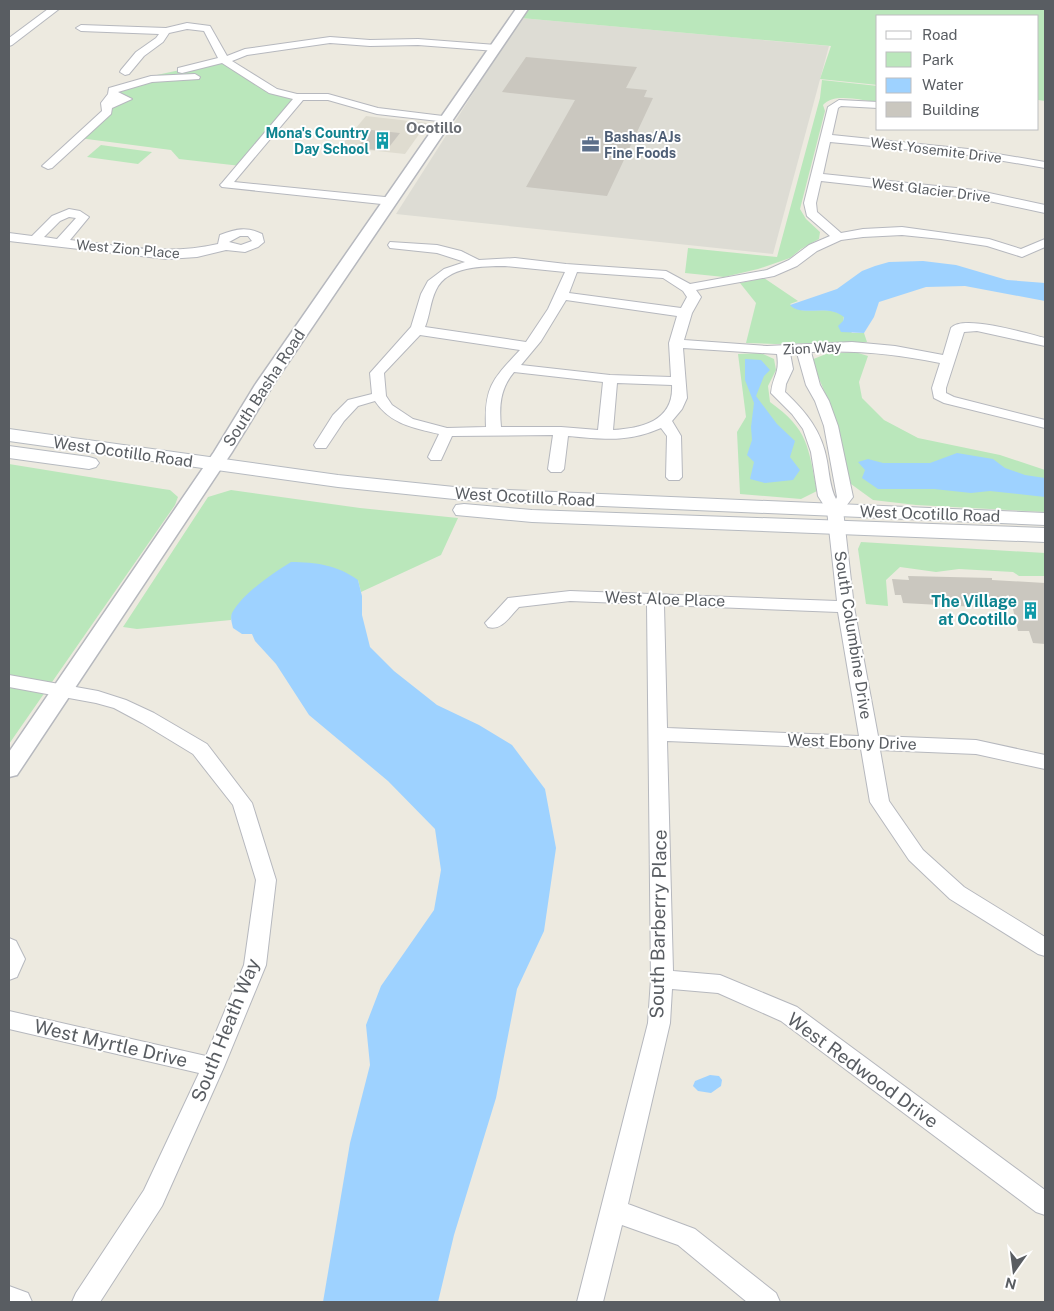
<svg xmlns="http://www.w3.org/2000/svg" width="1054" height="1311" viewBox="0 0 1054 1311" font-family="'Public Sans',sans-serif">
  <rect width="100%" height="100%" fill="#edeae0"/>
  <path fill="#dddcd4" d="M521,18L829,46L773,254L396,214Z"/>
  <path fill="#dfdcd0" d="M366,116L427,123L405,154L340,147Z"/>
  <g fill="#bae7bb">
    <path d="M528,9H1045V101L1038,100V16H878V85L820,79L831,46L521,18Z"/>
    <path d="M226,60L273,91L300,97L241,166L179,159L171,150L79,138L107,112L113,90L143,78Z"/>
    <path d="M822,80L878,86V102C862,101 834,92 823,105L825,111L800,209L806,219L820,232L819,239L801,249L790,258L758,269L724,277L685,273L688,248L777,257L820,98Z"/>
    <path d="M101,145L152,152L138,164L87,157Z"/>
    <path d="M764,278L798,301L790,304C801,318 826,303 844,316L843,321L852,333H864L867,342L775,344L746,343L756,303L740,283Z"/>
    <path d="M855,352L868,356L859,382L862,398L884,420L918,438L1000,455L1045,470V512L916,505L873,500L851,484L826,395L811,360L826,354Z"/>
    <path d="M761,353L774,359L776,370L768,386L770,402C809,430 808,447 817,491L801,499L740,494L737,432L746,417L738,354Z"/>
    <path d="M9,464L163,489L170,490L178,497L175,505L9,744Z"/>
    <path d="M231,490L360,508L458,518L441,555L361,592L358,580L259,585L244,599L232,614L231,620L137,629L123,627L208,497Z"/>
    <path d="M861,542L1045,553V576H1019L1013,572L959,569L936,572L900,567L886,580L888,606L866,604L858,549Z"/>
  </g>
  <g fill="#9ed2ff">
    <path d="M923,261L956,265L1007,280L1045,283V301L965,286L926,287L879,302L874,317L864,333L841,332L838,326L843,321L844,317C827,303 802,318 790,305L837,289L862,271L875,266L889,262Z"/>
    <path d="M745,359L761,360L770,370L764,376L756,396L777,424L795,441L790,457L800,470L793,480L765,483L750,479L754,462L747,455L752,440L751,427L754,403L745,380Z"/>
    <path d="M957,453L993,459L1005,468L1025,475L1045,478V497L990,491L971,493L934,489H878L862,478L865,470L858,462L868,459L883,463H930Z"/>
    <path d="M291,562C316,562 337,565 358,580L362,596V615L370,647L394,671L437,705L479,725L512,745L545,789L556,848L544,931L517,989L496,1098L454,1235L438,1302H323L350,1143L370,1065L366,1025L381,986L434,910L441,870L435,829L388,781L309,715L276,664L255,641L252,634H242L233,628C232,623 230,618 232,613C243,593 272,574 291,562Z"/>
    <path d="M710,1075L719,1076L722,1080L721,1086L711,1093L698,1091L693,1086L695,1081Z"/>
  </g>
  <g fill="#cac7bf">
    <path d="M526,57L637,67L626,88L647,90L644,97L653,98L607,196L526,187L575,100L502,92Z"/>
    <path d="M371,130L400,133L386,151L357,148Z"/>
    <path d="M908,576L992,578V580L1045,583V644L1033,643L1029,631H1018L1013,609L903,603L901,595H895L892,579L909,580Z"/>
  </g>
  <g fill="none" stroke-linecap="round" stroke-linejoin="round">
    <defs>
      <g id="minor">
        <path d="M48,9H59L12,45L9,46V38Z"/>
        <path d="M187,23L210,26L227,56L245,49L330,37L370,40L418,39L496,45L501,48L496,51L418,45L370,46L330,43L247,55L232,61L277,89L297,94H328L378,108L451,117L452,119L451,121L447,122L377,114L328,100H303L234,182L395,198L397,201L395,204L391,205L222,187L220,185L222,183L293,99L269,93L222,63L182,73L178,72V68L218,58L204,31L187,29L169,33L163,42L144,56L129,74L125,75L120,72L121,70L136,52L156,38L159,34L81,31L76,28L81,25L166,28Z"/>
        <path d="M195,74L200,77L199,79L152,82L118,92L132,99L112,108L111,114L52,168L48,169L42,166L102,111L101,103L108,94L109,88L151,76Z"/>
        <path d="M839,100L878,102V108L841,106L838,108L832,135L968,149L1045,162V168L968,155L830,142L823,174L975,190L1045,205V213L975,198L821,181L816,203L817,212L841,233L863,229L902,227L989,239L1021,249L1045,239V247L1022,257L987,246L941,239L902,235L863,237L841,240L817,251L797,266L774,276L696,290L701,297L692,313L684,340L767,346L852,342L895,346L943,355L951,328C963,314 1028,334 1045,338V346L977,331L964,332L946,388V393L954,397L1045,420V428L944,403L934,398L932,388L940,363C893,354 859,350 811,352L820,385L829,401L838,426L853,497L843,510L854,607L878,736L976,740L1045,755V769L976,754L880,750L889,801L923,850L964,887L1045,937V956L1038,954L950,899L909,860L870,802L861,749L667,741L673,971L720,975L797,1007L1045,1190V1215L1036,1212L781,1021L718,993L672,989L670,1023L628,1204L695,1229L776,1293L780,1302H747L678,1245L622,1225L603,1302H577L648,1023L651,979L647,604L570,601L519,607C510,616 502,631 488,627L485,623L508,598L570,591L837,601L827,510L818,496L811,452L803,429L792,414L771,393C773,375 780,374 777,354L683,348L687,398L682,409L672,421L681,436L682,477L679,480H669L666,477L667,436L661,428C627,443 604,439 568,436L564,469L561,472H551L548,469L553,435L452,436L441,460H431L428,457L439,434C414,428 390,424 375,401L358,406L344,421L326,448H316L314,445L333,415L348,400L372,394L370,373L411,327L421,294L428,281L444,269L465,262L437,253L390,248L388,245L390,242L437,245L461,251L479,260L515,258L566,264L666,271L690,284L767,270L789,260L809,245L830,236L807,216L804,203L828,107ZM505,266L565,272L548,309L526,342L425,327C430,315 430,302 436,290C447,266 483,266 505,266ZM577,272L663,278L683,291L687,297L681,308L569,293ZM566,300L677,316L669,343L671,377L610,375L521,365L541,341ZM420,335L520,350C494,378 484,386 486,427L447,428L413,419L392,405L386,396L384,373ZM790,353H797L806,385L815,401L824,426L837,497L836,499C830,488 829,472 827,461C822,431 806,412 785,392L786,384L793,369ZM514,372L603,382L598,430L561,427H501C499,406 500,389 514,372ZM617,383L672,385C674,421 642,428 613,430ZM664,605L838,612L859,736L667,728Z"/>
        <path d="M69,209L80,211L89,217L70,240C120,246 168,256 218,244L220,235C235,229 247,226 262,234L264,242L258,247L245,252L226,250L197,257L167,259L9,241V233L32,236L52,216ZM69,217L76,218L57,239L44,237L60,221ZM240,236H248L252,241L241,245L229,242Z"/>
        <path d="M9,675L98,691L126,700L154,713L207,744L252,803L276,880L266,965L224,1067L162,1206L100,1302H72L76,1293L144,1190L199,1073L9,1029V1011L206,1056L244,965L256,880L233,805L193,754L142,723L114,708L96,703L9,687Z"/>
        <path d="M9,938L16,941L25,959L17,977L9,980Z"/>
        <path d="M9,1286L28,1293L32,1302H9Z"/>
      </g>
      <path id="tertiary" d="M516,9H528L273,385L232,452L17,775L9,777V752L214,452L255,385Z"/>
      <g id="secondary">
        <path d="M9,429L338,475L464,488L1045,513V525L464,500L338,487L9,441Z"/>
        <path d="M9,446L89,457L96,459L99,463L96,467L89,469L9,458Z"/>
        <path d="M464,504L532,510L1045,528V542L532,522L456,515L453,510L456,505Z"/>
      </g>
    </defs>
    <use href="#minor" stroke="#b6b8be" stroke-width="2"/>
    <use href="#tertiary" stroke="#b6b8be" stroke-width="3"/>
    <use href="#secondary" stroke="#b6bac0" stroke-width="2"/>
    <use href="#minor" fill="#fff" fill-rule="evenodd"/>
    <use href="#tertiary" fill="#fff" fill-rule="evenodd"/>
    <use href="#secondary" fill="#fff" fill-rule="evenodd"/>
  </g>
  <defs>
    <symbol id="building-bare" viewBox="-9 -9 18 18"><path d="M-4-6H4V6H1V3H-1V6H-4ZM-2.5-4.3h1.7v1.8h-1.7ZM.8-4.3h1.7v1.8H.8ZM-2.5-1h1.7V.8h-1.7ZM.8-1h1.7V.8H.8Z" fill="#0f9aa8" stroke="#fff" stroke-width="2.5" paint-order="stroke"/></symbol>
    <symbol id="office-bare" viewBox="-9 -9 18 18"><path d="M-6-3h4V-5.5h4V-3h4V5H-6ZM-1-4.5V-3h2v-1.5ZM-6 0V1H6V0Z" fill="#5c6f8a" stroke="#fff" stroke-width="2.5" paint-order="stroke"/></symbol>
  </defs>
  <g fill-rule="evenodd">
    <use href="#building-bare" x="370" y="128" width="25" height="25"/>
    <use href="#office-bare" x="578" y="132" width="25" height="25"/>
    <use href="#building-bare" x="1018" y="598" width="25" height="25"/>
  </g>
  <g text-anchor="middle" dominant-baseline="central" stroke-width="4" stroke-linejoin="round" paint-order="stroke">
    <g font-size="14" font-weight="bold" fill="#0d838f" stroke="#fff" text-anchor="end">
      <text x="369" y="133">Mona's Country<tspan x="369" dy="16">Day School</tspan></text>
    </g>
    <g font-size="14" font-weight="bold" fill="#4e5e75" stroke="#fff" text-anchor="start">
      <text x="604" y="137">Bashas/AJs<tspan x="604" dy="16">Fine Foods</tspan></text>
    </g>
    <g font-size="14" fill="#595d62" stroke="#fff">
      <text transform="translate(936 150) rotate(7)">West Yosemite Drive</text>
      <text transform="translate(931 190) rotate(7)">West Glacier Drive</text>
      <text transform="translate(128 249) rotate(5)">West Zion Place</text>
      <text transform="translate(812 348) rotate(-3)">Zion Way</text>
    </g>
    <g font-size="15" font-weight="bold" fill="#6a6e74" stroke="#fff">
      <text x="434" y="127">Ocotillo</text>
    </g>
    <g font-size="16" fill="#595d62" stroke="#fff">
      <text transform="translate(264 388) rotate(-57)">South Basha Road</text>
      <text transform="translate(123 452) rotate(8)">West Ocotillo Road</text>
      <text transform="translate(525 497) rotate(3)">West Ocotillo Road</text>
      <text transform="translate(930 514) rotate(2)">West Ocotillo Road</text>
      <text transform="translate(665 599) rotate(2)">West Aloe Place</text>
      <text transform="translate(853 635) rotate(81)">South Columbine Drive</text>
      <text transform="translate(852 742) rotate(2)">West Ebony Drive</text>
    </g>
    <g font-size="16" font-weight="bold" fill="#0d838f" stroke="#fff" text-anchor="end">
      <text x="1017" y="601">The Village<tspan x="1017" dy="18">at Ocotillo</tspan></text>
    </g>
    <g font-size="19" fill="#595d62" stroke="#fff">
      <text transform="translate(658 924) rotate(-89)">South Barberry Place</text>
      <text transform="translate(225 1030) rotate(-68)">South Heath Way</text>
      <text transform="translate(111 1043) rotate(13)">West Myrtle Drive</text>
      <text transform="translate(863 1070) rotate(36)">West Redwood Drive</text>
    </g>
  </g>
  <rect width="1054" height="1311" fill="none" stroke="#595d62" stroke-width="20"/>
  <rect x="876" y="15" width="162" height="115" fill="#ffffff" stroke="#bdbec0"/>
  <rect x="886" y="31" width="25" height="8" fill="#ffffff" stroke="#bdbec0"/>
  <text x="922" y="40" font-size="15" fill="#595d62">Road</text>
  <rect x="886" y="52" width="25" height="15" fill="#bae7bb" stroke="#bdbec0"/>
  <text x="922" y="65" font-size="15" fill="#595d62">Park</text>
  <rect x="886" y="78" width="25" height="15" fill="#9ed2ff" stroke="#bdbec0"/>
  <text x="922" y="90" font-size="15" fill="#595d62">Water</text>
  <rect x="886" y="102" width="25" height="15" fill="#cac7bf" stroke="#bdbec0"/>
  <text x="922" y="115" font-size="15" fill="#595d62">Building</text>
  <g transform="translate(1014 1271) rotate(194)" stroke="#ffffff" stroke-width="4" paint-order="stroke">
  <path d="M0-4L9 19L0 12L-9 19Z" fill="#595d62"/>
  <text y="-8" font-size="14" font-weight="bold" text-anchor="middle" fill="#595d62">N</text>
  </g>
</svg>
